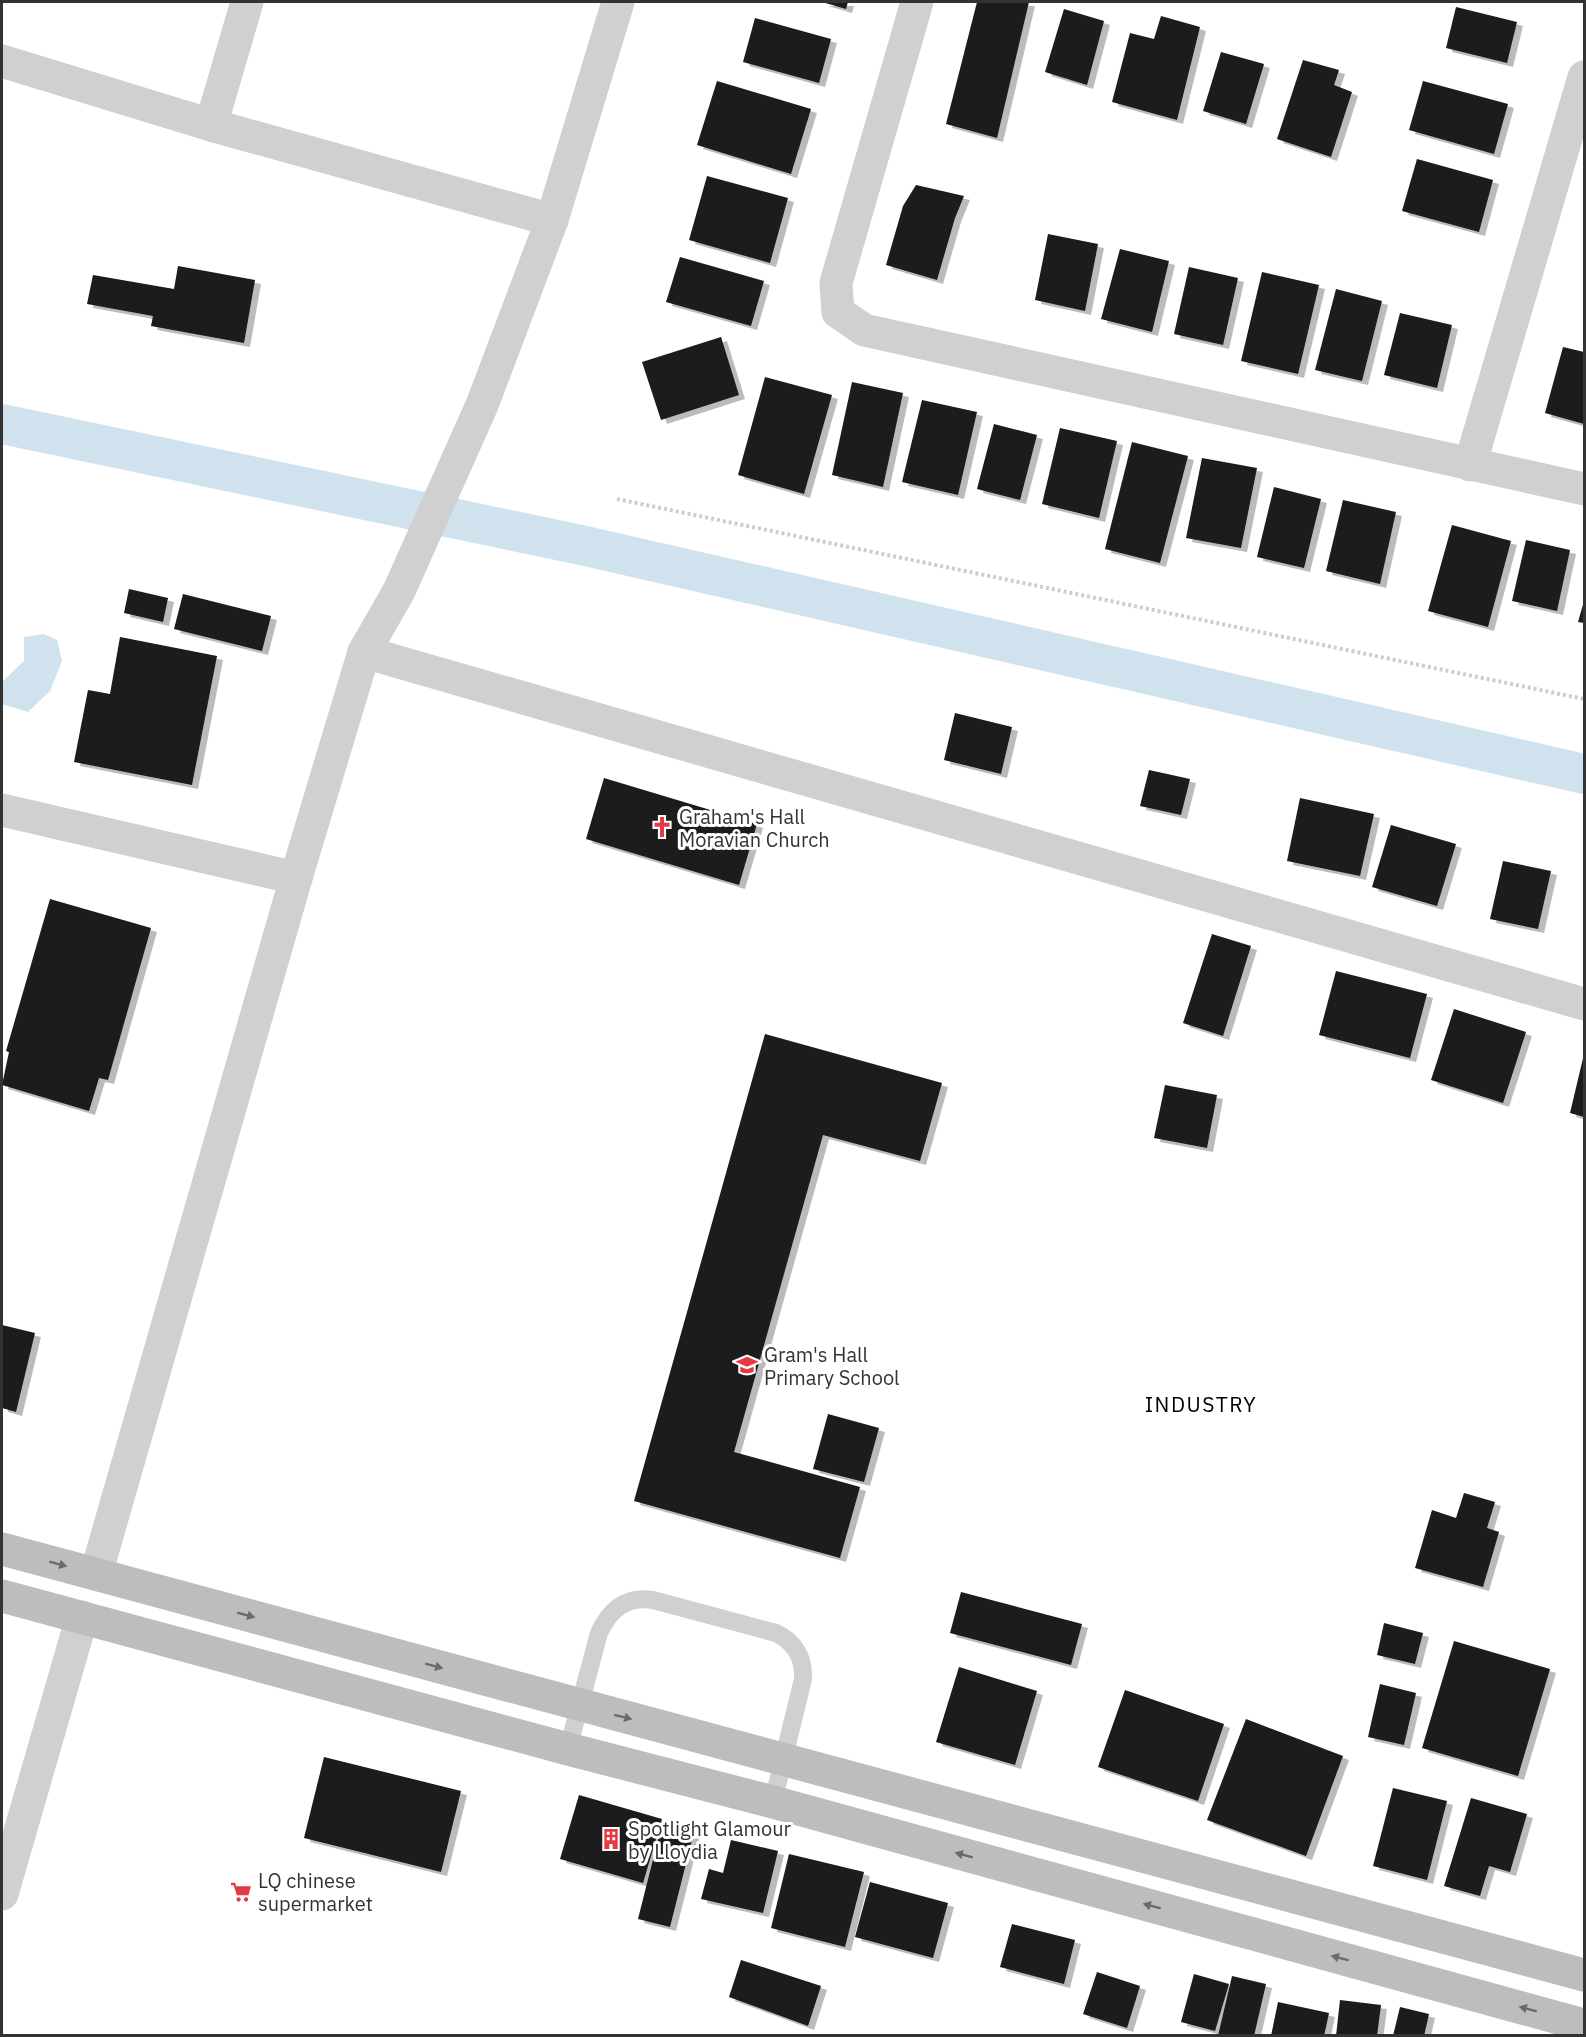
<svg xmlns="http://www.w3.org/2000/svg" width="1586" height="2037" viewBox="0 0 1586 2037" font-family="'IBM Plex Sans',sans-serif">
  <defs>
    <filter id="shadow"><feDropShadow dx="6" dy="4" stdDeviation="0" flood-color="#0004"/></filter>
  </defs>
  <rect width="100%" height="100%" fill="#fff"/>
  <path fill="#cfe2ee" d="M44,634L57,640L62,661L50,691L28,712L2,704V682L24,661V637Z"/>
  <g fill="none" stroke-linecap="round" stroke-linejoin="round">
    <path stroke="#cfe2ee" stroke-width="40" d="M2,424L581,545L1584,774"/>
  </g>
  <g fill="#1a1a1a" filter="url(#shadow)">
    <path d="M822,2H848L846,9Z"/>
    <path d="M977,2H1029L997,138L946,124Z"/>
    <path d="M1456,7L1517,22L1507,63L1446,48Z"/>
    <path d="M1064,9L1104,21L1087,85L1045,72Z"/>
    <path d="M1161,16L1200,27L1177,120L1112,102L1130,33L1154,39Z"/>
    <path d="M755,18L831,39L819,83L743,62Z"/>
    <path d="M1221,52L1264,64L1246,124L1203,111Z"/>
    <path d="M1303,60L1339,70L1334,85L1352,92L1331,157L1277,139Z"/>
    <path d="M717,81L811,109L791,174L697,145Z"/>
    <path d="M1423,81L1508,104L1494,154L1409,130Z"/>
    <path d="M1417,159L1493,180L1479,232L1402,211Z"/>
    <path d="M707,176L788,198L770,263L689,240Z"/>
    <path d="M916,185L964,196L955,218L937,280L886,265L903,206Z"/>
    <path d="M1048,234L1098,244L1085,311L1035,300Z"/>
    <path d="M1120,249L1169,261L1152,332L1101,319Z"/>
    <path d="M680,257L764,281L751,326L666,302Z"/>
    <path d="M178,266L255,280L244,343L151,326L153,316L87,304L93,275L174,289Z"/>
    <path d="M1189,267L1238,278L1223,345L1174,334Z"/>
    <path d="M1262,272L1319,285L1298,374L1241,361Z"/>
    <path d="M1336,289L1382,301L1362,381L1315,370Z"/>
    <path d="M1400,313L1452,325L1437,388L1384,375Z"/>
    <path d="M721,337L739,395L661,420L642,362Z"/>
    <path d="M1563,347L1584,352V424L1545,413Z"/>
    <path d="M765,377L832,395L804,494L738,475Z"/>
    <path d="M852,382L903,393L883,487L832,475Z"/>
    <path d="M922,400L977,412L958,495L902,482Z"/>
    <path d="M994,424L1037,435L1020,500L977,489Z"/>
    <path d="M1060,428L1117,441L1099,518L1042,504Z"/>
    <path d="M1132,442L1188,456L1160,563L1105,549Z"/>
    <path d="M1202,458L1257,468L1241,548L1186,538Z"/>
    <path d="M1274,487L1321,499L1304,568L1257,557Z"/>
    <path d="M1343,500L1396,512L1380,584L1326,571Z"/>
    <path d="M1452,525L1511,541L1488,627L1428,611Z"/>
    <path d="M1526,540L1570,550L1557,611L1512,601Z"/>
    <path d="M129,589L168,598L163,622L124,613Z"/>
    <path d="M183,594L271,616L262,651L174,629Z"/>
    <path d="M1584,601V623L1578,622Z"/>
    <path d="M120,637L217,656L192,785L74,762L88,690L110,694Z"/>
    <path d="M955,713L1012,727L1001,774L944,760Z"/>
    <path d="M1149,770L1190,779L1181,815L1140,806Z"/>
    <path d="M604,778L757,824L739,885L586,839Z"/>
    <path d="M1300,798L1374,814L1360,876L1287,861Z"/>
    <path d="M1391,825L1456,844L1437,906L1372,887Z"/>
    <path d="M1503,861L1551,871L1538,929L1490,919Z"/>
    <path d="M50,899L151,928L108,1080L99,1078L89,1111L2,1085L9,1052L6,1051Z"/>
    <path d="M1212,934L1251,946L1223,1036L1183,1023Z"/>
    <path d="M1336,971L1427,994L1410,1058L1319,1035Z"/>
    <path d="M1454,1009L1526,1032L1503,1103L1431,1080Z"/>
    <path d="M765,1034L942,1083L920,1161L823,1135L734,1452L860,1487L840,1558L634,1501Z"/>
    <path d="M1584,1054V1117L1570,1113Z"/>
    <path d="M1165,1085L1217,1095L1207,1148L1154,1138Z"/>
    <path d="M2,1325L35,1333L16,1412L2,1408Z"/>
    <path d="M828,1414L879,1428L864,1482L813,1469Z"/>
    <path d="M1464,1493L1495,1502L1487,1528L1499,1532L1483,1587L1415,1568L1432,1510L1456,1518Z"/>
    <path d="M961,1592L1082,1624L1071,1665L950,1633Z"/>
    <path d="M1384,1623L1423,1633L1415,1664L1377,1655Z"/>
    <path d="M1454,1641L1550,1669L1518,1776L1422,1748Z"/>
    <path d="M959,1667L1037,1691L1015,1765L936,1742Z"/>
    <path d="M1380,1684L1416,1693L1404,1745L1368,1737Z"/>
    <path d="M1125,1690L1224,1724L1198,1801L1098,1767Z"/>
    <path d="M1246,1719L1343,1756L1306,1856L1207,1820Z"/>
    <path d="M324,1757L461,1791L441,1872L304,1838Z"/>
    <path d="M1393,1788L1447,1801L1427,1880L1373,1866Z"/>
    <path d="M579,1795L662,1819L643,1883L560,1859Z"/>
    <path d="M1471,1798L1527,1814L1510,1872L1489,1866L1480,1896L1444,1886Z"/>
    <path d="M663,1820L695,1828L670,1927L638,1919Z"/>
    <path d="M731,1840L778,1851L763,1913L701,1899L709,1869L723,1873Z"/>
    <path d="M789,1854L864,1872L845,1947L771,1928Z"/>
    <path d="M870,1882L948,1903L933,1958L855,1937Z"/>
    <path d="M1012,1924L1075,1940L1064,1984L1000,1967Z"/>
    <path d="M741,1960L821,1986L808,2026L729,1997Z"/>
    <path d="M1097,1972L1140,1986L1127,2028L1083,2014Z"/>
    <path d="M1194,1974L1229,1984L1215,2031L1181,2022Z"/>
    <path d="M1232,1976L1266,1984L1254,2036H1218Z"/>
    <path d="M1340,2000L1381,2005L1377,2036H1336Z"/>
    <path d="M1278,2002L1329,2013L1324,2036H1271Z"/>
    <path d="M1400,2007L1429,2014L1424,2036H1393Z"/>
  </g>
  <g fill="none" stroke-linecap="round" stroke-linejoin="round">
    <path stroke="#cdcdcd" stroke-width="4" stroke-dasharray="3 3" stroke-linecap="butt" d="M617,499L1584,699"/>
    <path stroke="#d0d0d0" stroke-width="18" d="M568,1749L599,1633C610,1609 626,1596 653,1600L776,1633C795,1642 804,1658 803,1679L773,1802"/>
    <g stroke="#d0d0d0" stroke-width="33">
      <path d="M917,2L836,283L838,312L864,330L1584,489"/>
      <path d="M2,61L211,125L552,220"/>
      <path d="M211,125L247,2"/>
      <path d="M1470,465L1584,77"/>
      <path d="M364,652L1584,1004"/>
      <path d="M2,810L296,878"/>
      <path d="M96,1574L296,878L364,652L399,591L482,405L552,220L618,2"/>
      <path d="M2,1894L82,1617"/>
    </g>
    <g stroke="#bdbdbd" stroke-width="33">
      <path d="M2,1549L1584,1975"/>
      <path d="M2,1596L568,1749L773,1802L1584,2025"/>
    </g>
  </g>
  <defs><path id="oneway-solid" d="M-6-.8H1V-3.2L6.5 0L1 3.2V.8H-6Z" transform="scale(1.5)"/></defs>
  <g fill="#6a6a6a">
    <use href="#oneway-solid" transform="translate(58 1564) rotate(15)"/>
    <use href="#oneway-solid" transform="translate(246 1615) rotate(15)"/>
    <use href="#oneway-solid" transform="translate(434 1666) rotate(15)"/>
    <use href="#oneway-solid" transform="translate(623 1717) rotate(14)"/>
    <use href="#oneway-solid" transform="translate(964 1855) rotate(-165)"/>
    <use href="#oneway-solid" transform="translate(1152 1906) rotate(-165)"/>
    <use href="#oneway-solid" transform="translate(1340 1958) rotate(-165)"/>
    <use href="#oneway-solid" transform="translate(1528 2009) rotate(-165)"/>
  </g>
  <defs>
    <symbol id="church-bare" viewBox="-9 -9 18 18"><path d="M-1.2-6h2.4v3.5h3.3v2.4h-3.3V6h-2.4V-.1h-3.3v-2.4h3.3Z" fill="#e63946" stroke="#fff" stroke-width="2.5" paint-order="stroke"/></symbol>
    <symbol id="school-bare" viewBox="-9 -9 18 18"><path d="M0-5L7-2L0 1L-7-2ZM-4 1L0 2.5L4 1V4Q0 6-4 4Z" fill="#e63946" stroke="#fff" stroke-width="2.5" paint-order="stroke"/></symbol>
    <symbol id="building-bare" viewBox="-9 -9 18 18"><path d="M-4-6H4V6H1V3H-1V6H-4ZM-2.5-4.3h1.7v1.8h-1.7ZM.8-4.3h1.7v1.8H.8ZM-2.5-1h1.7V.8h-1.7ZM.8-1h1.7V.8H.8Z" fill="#e63946" stroke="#fff" stroke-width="2.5" paint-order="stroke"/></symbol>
    <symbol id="supermarket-bare" viewBox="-9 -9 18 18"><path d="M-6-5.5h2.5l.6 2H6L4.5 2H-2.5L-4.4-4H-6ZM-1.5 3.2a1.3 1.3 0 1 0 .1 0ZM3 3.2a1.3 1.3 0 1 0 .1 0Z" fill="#e63946" stroke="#fff" stroke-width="2.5" paint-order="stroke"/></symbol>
  </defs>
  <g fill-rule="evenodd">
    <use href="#church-bare" x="647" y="812" width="30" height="30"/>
    <use href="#school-bare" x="732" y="1350" width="30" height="30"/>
    <use href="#building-bare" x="596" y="1824" width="30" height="30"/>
    <use href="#supermarket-bare" x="226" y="1877" width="30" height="30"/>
  </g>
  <g text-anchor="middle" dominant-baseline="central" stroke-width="6" stroke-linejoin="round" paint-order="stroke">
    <g font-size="20" fill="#333" stroke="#fff" text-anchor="start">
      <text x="679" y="816">Graham's Hall<tspan x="679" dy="23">Moravian Church</tspan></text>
      <text x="764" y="1354">Gram's Hall<tspan x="764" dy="23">Primary School</tspan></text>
      <text x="628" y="1828">Spotlight Glamour<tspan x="628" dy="23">by Lloydia</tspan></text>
      <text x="258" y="1880">LQ chinese<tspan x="258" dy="23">supermarket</tspan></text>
    </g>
    <g font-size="21" letter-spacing="1.5" fill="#000" stroke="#fff">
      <text x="1201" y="1404">INDUSTRY</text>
    </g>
  </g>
  <rect width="1586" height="2037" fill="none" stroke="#333333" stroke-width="6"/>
</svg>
